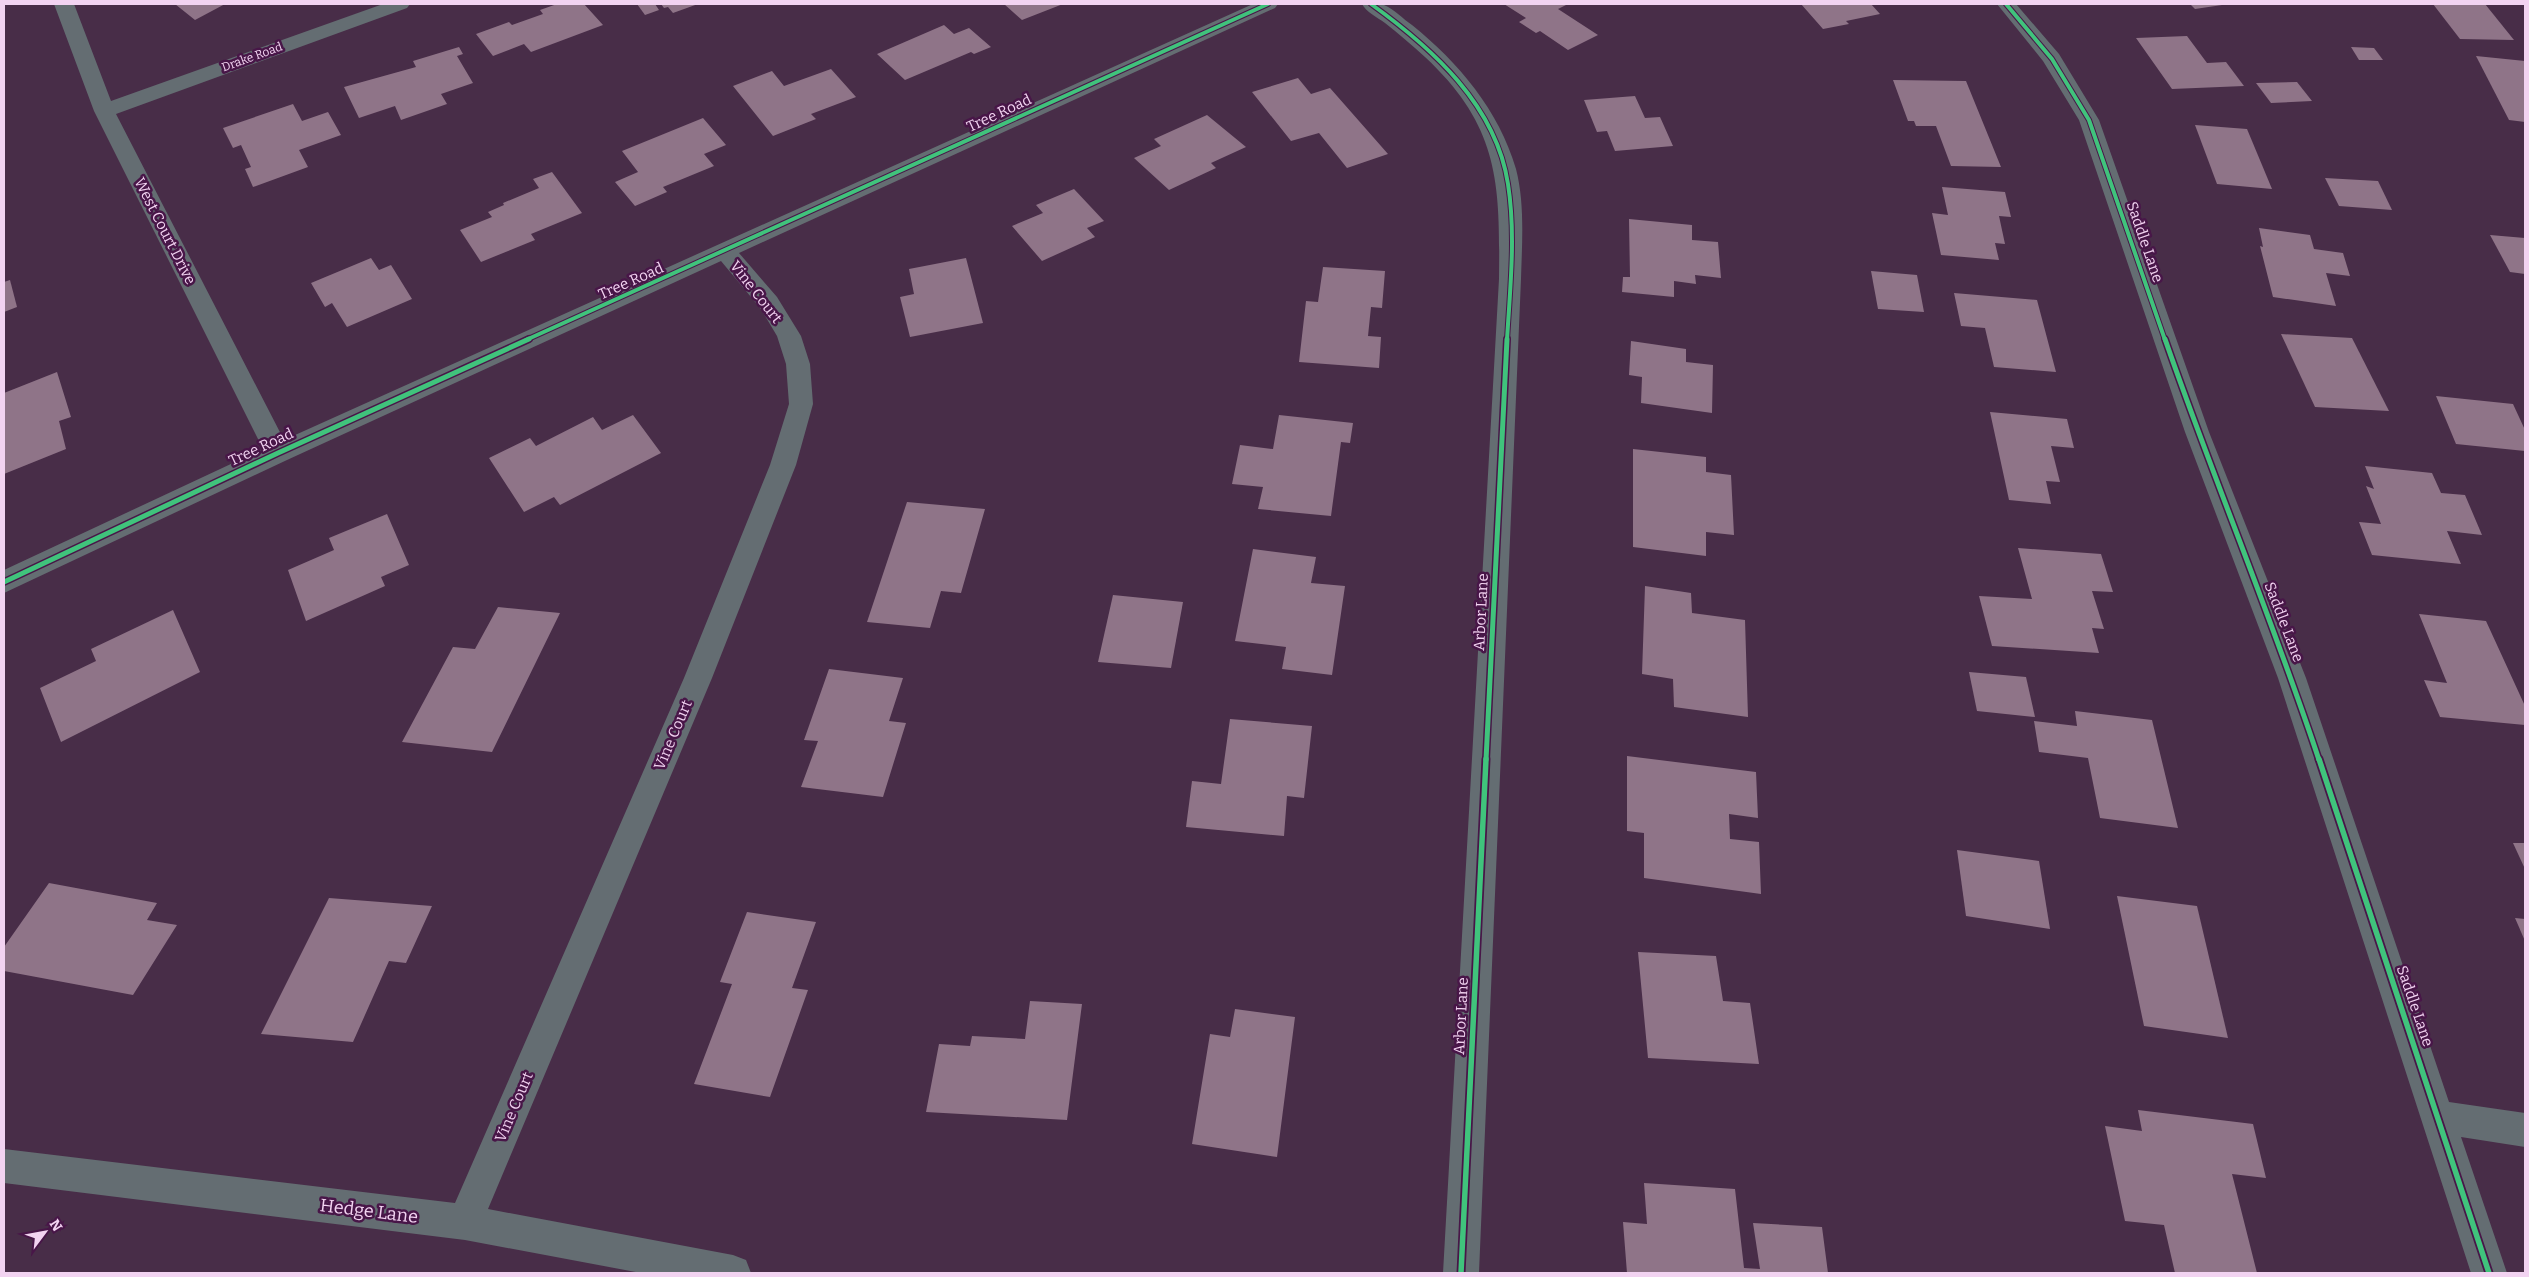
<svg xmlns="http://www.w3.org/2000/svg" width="2529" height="1277" viewBox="0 0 2529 1277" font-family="Bitter,serif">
  <rect width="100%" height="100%" fill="#482d48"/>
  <g fill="#8f7488">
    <path d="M175,4H225L195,20Z"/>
    <path d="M557,4H584L603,25L531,52L524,44L493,56L476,34L509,22L512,25L543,14L540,10Z"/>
    <path d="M637,4H655L659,10L645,15Z"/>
    <path d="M661,4H698L673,13L668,7L664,8Z"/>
    <path d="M1004,4H1063L1022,20Z"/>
    <path d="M1504,4H1568L1558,9L1598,35L1568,50L1540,31L1536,33L1519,22L1526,18Z"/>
    <path d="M1801,4H1871L1880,14L1846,21L1849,24L1823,29Z"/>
    <path d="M2190,4H2222V5L2195,9Z"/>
    <path d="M2433,4H2485L2514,40L2460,39Z"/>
    <path d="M944,25L954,34L969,28L991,47L974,54L971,52L905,80L877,54Z"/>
    <path d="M2187,36L2207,63L2226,62L2244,86L2172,89L2136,38Z"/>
    <path d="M459,47L463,54L457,56L473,83L441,94L447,104L401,120L395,106L359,118L344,87L416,67L413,61Z"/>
    <path d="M2351,47L2374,48L2383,60H2359Z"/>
    <path d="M2476,56L2525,61V122L2509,120Z"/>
    <path d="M831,69L856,97L811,114L816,119L773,136L733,86L772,71L784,86Z"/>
    <path d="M1298,78L1311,94L1330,88L1388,154L1347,168L1319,133L1291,141L1252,92Z"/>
    <path d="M1893,80L1966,81L2001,167L1951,166L1936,126H1916L1914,121H1908Z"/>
    <path d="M2297,82L2312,101L2271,103L2256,83Z"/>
    <path d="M1635,96L1645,118L1660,117L1673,146L1615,151L1607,131L1597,132L1584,100Z"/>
    <path d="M293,104L302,121L328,112L341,135L299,150L308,167L253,187L245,169L251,167L241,145L233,148L223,128Z"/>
    <path d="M1207,115L1246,147L1211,163L1216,168L1169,190L1134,158L1161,146L1154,139Z"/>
    <path d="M703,118L726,145L704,154L714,166L663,187L667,192L635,206L615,182L638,172L622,151Z"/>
    <path d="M2195,125L2247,129L2272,189L2217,184Z"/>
    <path d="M552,172L582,213L531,234L535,240L481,262L460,230L492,217L488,212L504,205L503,203L539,188L533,179Z"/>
    <path d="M2325,178L2378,181L2392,210L2339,206Z"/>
    <path d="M1942,187L2005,192L2011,217L1999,216L2005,244L1995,243L1999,260L1941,255L1932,213L1948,215Z"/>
    <path d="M1074,189L1104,221L1087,228L1095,237L1042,261L1012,226L1043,213L1036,205Z"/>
    <path d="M1629,219L1692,225V240L1718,242L1721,278L1695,275L1696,284L1674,281V297L1622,292L1623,277H1630Z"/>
    <path d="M2259,228L2310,235L2314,249L2343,253L2350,276L2326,273L2336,306L2273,297L2260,246L2263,247Z"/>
    <path d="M2490,235L2525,238V274L2510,272Z"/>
    <path d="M371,258L379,270L391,265L412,299L347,327L332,303L325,307L311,283Z"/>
    <path d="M966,258L983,323L910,337L900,297L914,294L909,269Z"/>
    <path d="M1323,267L1385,271L1382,308L1371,307L1368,336L1381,337L1379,368L1299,362L1306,301L1318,302Z"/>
    <path d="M1871,271L1917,275L1924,312L1878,309Z"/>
    <path d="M10,280L17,307L4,312V282Z"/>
    <path d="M1954,293L2037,300L2056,372L1994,367L1985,328L1961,326Z"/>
    <path d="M2281,334L2352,338L2389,411L2315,407Z"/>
    <path d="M1631,341L1686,349V362L1713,365L1712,413L1641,403L1642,377L1629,375Z"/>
    <path d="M57,372L71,417L59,421L66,449L4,474V393Z"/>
    <path d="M2436,396L2513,404L2525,430V451L2456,444Z"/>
    <path d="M1990,412L2067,419L2074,448L2051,446L2060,482L2046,481L2051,504L2009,500Z"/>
    <path d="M633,415L661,453L560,505L554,497L524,512L489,458L530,438L536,446L593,417L602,430Z"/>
    <path d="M1279,415L1353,423L1350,443L1341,442L1331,516L1258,509L1263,487L1232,484L1240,445L1273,449Z"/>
    <path d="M1633,449L1706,457V472L1731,475L1734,535L1706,532V556L1633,547Z"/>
    <path d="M2365,466L2432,473L2441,493L2465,495L2482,535L2447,531L2461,564L2372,555L2359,522L2381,524L2366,486L2374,489Z"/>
    <path d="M907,502L985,509L961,593L941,591L930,628L867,622Z"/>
    <path d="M387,514L409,565L381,577L385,586L306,621L288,570L334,550L329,538Z"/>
    <path d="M2018,548L2101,554L2113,592L2092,591L2104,629L2092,628L2099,653L1992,646L1979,596L2032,599Z"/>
    <path d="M1253,549L1316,557L1311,583L1345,586L1332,675L1282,669L1286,647L1235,641Z"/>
    <path d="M1645,586L1691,593L1692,613L1745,620L1748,717L1674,707L1673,679L1642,674Z"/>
    <path d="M1113,595L1183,602L1171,668L1098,662Z"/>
    <path d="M498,607L560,613L492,752L402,742L453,647L475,649Z"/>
    <path d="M173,610L200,672L61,742L40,688L96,661L91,649Z"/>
    <path d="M2419,614L2486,621L2525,706V725L2440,717L2424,680L2447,683Z"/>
    <path d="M829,669L903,678L889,721L906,723L883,797L801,787L818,741L804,740Z"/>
    <path d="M1969,672L2026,677L2035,717L1977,711Z"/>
    <path d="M2075,711L2152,720L2178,828L2100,818L2088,758L2039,752L2034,721L2077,726Z"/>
    <path d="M1230,719L1312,726L1304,798L1287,796L1284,836L1186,827L1192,781L1221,784Z"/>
    <path d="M1627,756L1756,772L1758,818L1729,814L1730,839L1759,842L1761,894L1644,878V833L1627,831Z"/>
    <path d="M2513,843H2525V869Z"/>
    <path d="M1957,850L2039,861L2050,929L1966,916Z"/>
    <path d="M49,883L157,903L147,920L177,925L133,995L4,971V947Z"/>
    <path d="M2117,896L2197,906L2228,1038L2144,1026Z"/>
    <path d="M329,898L432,906L406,963L389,961L353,1042L261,1034Z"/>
    <path d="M747,912L816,922L792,988L808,990L770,1097L694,1084L732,984L720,982Z"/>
    <path d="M2515,918L2525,919V941Z"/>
    <path d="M1638,952L1716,956L1723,1001L1750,1003L1759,1064L1648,1058Z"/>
    <path d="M1030,1001L1082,1004L1067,1120L926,1112L939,1044L970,1046L972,1036L1025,1039Z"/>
    <path d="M1235,1009L1295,1017L1277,1157L1192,1144L1210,1034L1230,1037Z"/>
    <path d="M2138,1110L2253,1124L2266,1178L2232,1174L2257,1273H2175L2164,1225L2125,1221L2105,1126L2142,1131Z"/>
    <path d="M1644,1183L1735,1189L1744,1268L1760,1269L1753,1223L1822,1227L1828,1273H1627L1623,1222L1647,1224Z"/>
  </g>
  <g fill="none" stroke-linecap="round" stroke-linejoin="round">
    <g fill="#646d72" fill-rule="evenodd">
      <path d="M54,4H74L111,101L383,4H410L407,8L116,114L284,440L1253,4H1278L1275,8L739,253L777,297L801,336L810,364L813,404L796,465L712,678L488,1209L733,1255L746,1260L751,1273H641L465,1240L4,1183V1149L455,1203L684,678L770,465L789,404L786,364L777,336L761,309L721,261L287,460L4,593V570L263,449L94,111Z"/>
      <path d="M1362,4C1368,4 1378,2 1384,5C1394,9 1403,19 1412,25C1458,62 1499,110 1516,169C1525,204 1522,243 1521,279L1479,1273H1443L1499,279C1500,184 1500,127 1425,57C1412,45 1399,34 1385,23C1377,17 1366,12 1362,4Z"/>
      <path d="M1997,4H2016L2059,54L2099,120L2209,432L2306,678L2449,1102L2525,1113V1147L2461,1137L2507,1273H2471L2278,678L2185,432L2079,120L2043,61Z"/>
    </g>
    <defs>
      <g id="cycleway-far2">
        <path d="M1371,4C1432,48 1496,105 1508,184C1516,235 1510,289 1507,340"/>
        <path d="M2006,4L2052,59L2089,120L2165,340"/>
        <path d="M526,340L1268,4"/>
      </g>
      <g id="cycleway-far1">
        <path d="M2165,339C2214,480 2272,618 2319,760"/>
        <path d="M4,582L278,453L529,339"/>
        <path d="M1486,760L1507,339"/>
      </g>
      <g id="cycleway">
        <path d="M2319,759L2489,1273"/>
        <path d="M1461,1273L1486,759"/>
      </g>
    </defs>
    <use href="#cycleway-far2" stroke="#481648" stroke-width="6"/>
    <use href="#cycleway-far1" stroke="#481648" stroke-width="8"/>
    <use href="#cycleway" stroke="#481648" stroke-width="9"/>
    <use href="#cycleway-far2" stroke="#40c37c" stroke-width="4"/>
    <use href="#cycleway-far1" stroke="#40c37c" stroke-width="5"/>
    <use href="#cycleway" stroke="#40c37c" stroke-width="5.5"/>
  </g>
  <g text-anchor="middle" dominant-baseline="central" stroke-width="5" stroke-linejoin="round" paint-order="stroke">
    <g font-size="12" fill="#f2d3f1" stroke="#481648">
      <text transform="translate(252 57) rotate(-20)">Drake Road</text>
    </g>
    <g font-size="15" fill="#f2d3f1" stroke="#481648">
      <text transform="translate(999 113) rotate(-25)">Tree Road</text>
      <text transform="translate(165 231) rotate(63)">West Court Drive</text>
      <text transform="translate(2145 242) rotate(71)">Saddle Lane</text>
      <text transform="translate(631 281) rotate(-24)">Tree Road</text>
      <text transform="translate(756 292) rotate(52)">Vine Court</text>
      <text transform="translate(261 447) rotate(-25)">Tree Road</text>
      <text transform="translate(1481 612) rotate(-87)">Arbor Lane</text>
      <text transform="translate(2284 622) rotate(69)">Saddle Lane</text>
      <text transform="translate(673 735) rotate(-67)">Vine Court</text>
      <text transform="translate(2415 1006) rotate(71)">Saddle Lane</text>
      <text transform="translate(1461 1016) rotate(-87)">Arbor Lane</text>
      <text transform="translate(514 1107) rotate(-67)">Vine Court</text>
    </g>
    <g font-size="18" fill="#f2d3f1" stroke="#481648">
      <text transform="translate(369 1211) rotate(7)">Hedge Lane</text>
    </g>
  </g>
  <rect width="2529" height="1277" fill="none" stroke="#f2d3f1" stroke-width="10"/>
  <g transform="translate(45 1232) rotate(58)" stroke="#481648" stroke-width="4" paint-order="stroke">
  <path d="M0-4L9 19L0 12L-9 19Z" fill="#f2d3f1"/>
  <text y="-8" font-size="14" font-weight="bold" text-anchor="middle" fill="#f2d3f1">N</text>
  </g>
</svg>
